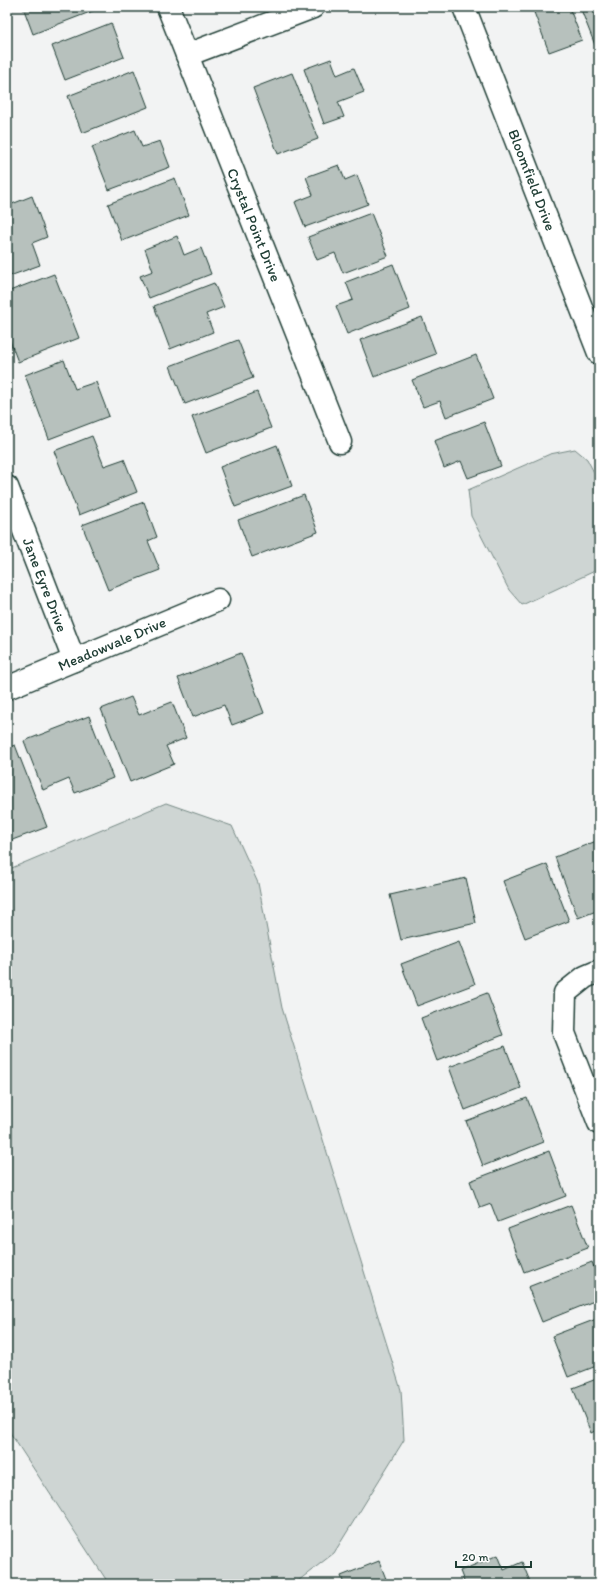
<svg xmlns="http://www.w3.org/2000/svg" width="606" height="1591" viewBox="0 0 606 1591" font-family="Itim,sans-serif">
  <rect width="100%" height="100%" fill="#f2f3f3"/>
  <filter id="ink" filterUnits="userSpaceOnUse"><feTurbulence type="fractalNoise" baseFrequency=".025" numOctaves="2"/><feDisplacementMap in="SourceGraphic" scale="8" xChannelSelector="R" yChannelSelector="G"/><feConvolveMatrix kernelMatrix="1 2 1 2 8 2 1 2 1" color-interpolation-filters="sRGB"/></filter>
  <g filter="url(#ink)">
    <g fill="#ced5d3" stroke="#768984">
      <path d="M575,449L587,459L599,482V569L522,605L509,590L471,516L468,490L550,454Z"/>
      <path d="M166,803L232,826L258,883L282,1008L401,1390L404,1440L334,1553L294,1584H109L7,1428V870Z"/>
    </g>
    <g fill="#b7c1bd" stroke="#1f3d34">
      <path d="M23,7H103L33,34Z"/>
      <path d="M532,7H569L582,40L549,52Z"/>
      <path d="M580,7H599V44L595,45Z"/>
      <path d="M111,23L124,57L65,80L52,46Z"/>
      <path d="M331,59L337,75L354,68L364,92L338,102L344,117L324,124L304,69Z"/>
      <path d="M134,70L148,107L82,133L68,96Z"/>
      <path d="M292,73L318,139L278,154L253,88Z"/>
      <path d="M135,130L142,147L160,141L170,167L109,190L92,147Z"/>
      <path d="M339,165L345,180L357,175L368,204L305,227L295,202L313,195L306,177Z"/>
      <path d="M175,178L189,215L122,241L108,204Z"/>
      <path d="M32,196L47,237L32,243L40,265L7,277V206Z"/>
      <path d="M371,213L388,256L343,273L335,253L317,260L308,237Z"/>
      <path d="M177,236L184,255L201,248L211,274L149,298L140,276L153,271L145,249Z"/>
      <path d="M393,264L410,309L347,334L336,306L353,300L346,282Z"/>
      <path d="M54,274L79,338L18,362L7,333V292Z"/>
      <path d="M214,283L224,307L206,314L213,332L170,349L154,306Z"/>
      <path d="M422,317L436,354L374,377L360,340Z"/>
      <path d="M238,340L253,378L185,404L170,366Z"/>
      <path d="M476,355L493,399L446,417L440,401L423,407L412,380Z"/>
      <path d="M64,360L75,389L96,382L109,416L49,439L25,375Z"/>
      <path d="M257,392L271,428L206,453L192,417Z"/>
      <path d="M484,422L501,466L468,478L461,461L444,468L434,441Z"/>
      <path d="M92,436L104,466L124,459L137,492L79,515L54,451Z"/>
      <path d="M277,445L292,486L235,507L220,467Z"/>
      <path d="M304,495L318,532L252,557L238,520Z"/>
      <path d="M144,502L157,537L148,541L160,570L108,590L82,525Z"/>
      <path d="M241,653L264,713L232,725L224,705L193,717L178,678Z"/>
      <path d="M131,697L139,715L172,702L186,738L166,746L174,764L130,782L101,709Z"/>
      <path d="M89,716L113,778L75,793L69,779L43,790L24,741Z"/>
      <path d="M15,745L47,827L7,842V748Z"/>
      <path d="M599,840V910L578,918L555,857Z"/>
      <path d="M547,864L569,921L525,938L503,881Z"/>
      <path d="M466,878L476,923L401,940L390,895Z"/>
      <path d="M459,942L475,984L417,1006L401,964Z"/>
      <path d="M487,993L503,1035L437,1061L421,1018Z"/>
      <path d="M505,1046L521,1088L465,1110L449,1067Z"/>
      <path d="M527,1098L544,1142L483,1166L466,1121Z"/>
      <path d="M549,1151L566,1196L498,1222L491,1204L480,1208L470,1181Z"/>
      <path d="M571,1205L588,1248L524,1272L508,1229Z"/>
      <path d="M592,1262L599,1281V1299L542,1322L528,1287Z"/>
      <path d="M599,1318V1365L568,1377L552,1336Z"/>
      <path d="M599,1378V1429L591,1433L573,1388Z"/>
      <path d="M599,1440V1452L595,1442Z"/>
      <path d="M498,1555L504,1570L522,1562L531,1584H465L460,1571Z"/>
      <path d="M379,1561L388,1584H344L341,1576Z"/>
    </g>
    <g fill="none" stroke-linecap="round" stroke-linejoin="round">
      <defs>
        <g id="minor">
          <path d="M168,7L340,442"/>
          <path d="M464,7L599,353"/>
          <path d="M187,55L313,7"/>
          <path d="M7,487L74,660"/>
          <path d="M7,688L218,600"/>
          <path d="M599,971L585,977L565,993L564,1033L599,1123"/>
        </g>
      </defs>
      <use href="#minor" stroke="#1f3d34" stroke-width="25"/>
      <use href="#minor" stroke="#fff" stroke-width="22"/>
    </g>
  </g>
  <g text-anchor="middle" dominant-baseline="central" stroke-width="3.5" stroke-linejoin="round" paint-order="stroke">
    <g font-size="15" fill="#1f3d34" stroke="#fff">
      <text transform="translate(532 180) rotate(69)">Bloomfield Drive</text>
      <text transform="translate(254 225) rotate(68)">Crystal Point Drive</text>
      <text transform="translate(45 585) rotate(69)">Jane Eyre Drive</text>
      <text transform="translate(112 644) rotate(-23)">Meadowvale Drive</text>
    </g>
  </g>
  <rect width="606" height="1591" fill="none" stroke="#fff" stroke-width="24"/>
  <rect x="12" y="12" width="582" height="1567" fill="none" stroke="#1f3d34" stroke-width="1.5" filter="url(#ink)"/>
  <path d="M456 1561v6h75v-6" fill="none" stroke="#1f3d34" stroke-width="2"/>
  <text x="462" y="1561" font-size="12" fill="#1f3d34" stroke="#ffffff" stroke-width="3" paint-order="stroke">20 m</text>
</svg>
